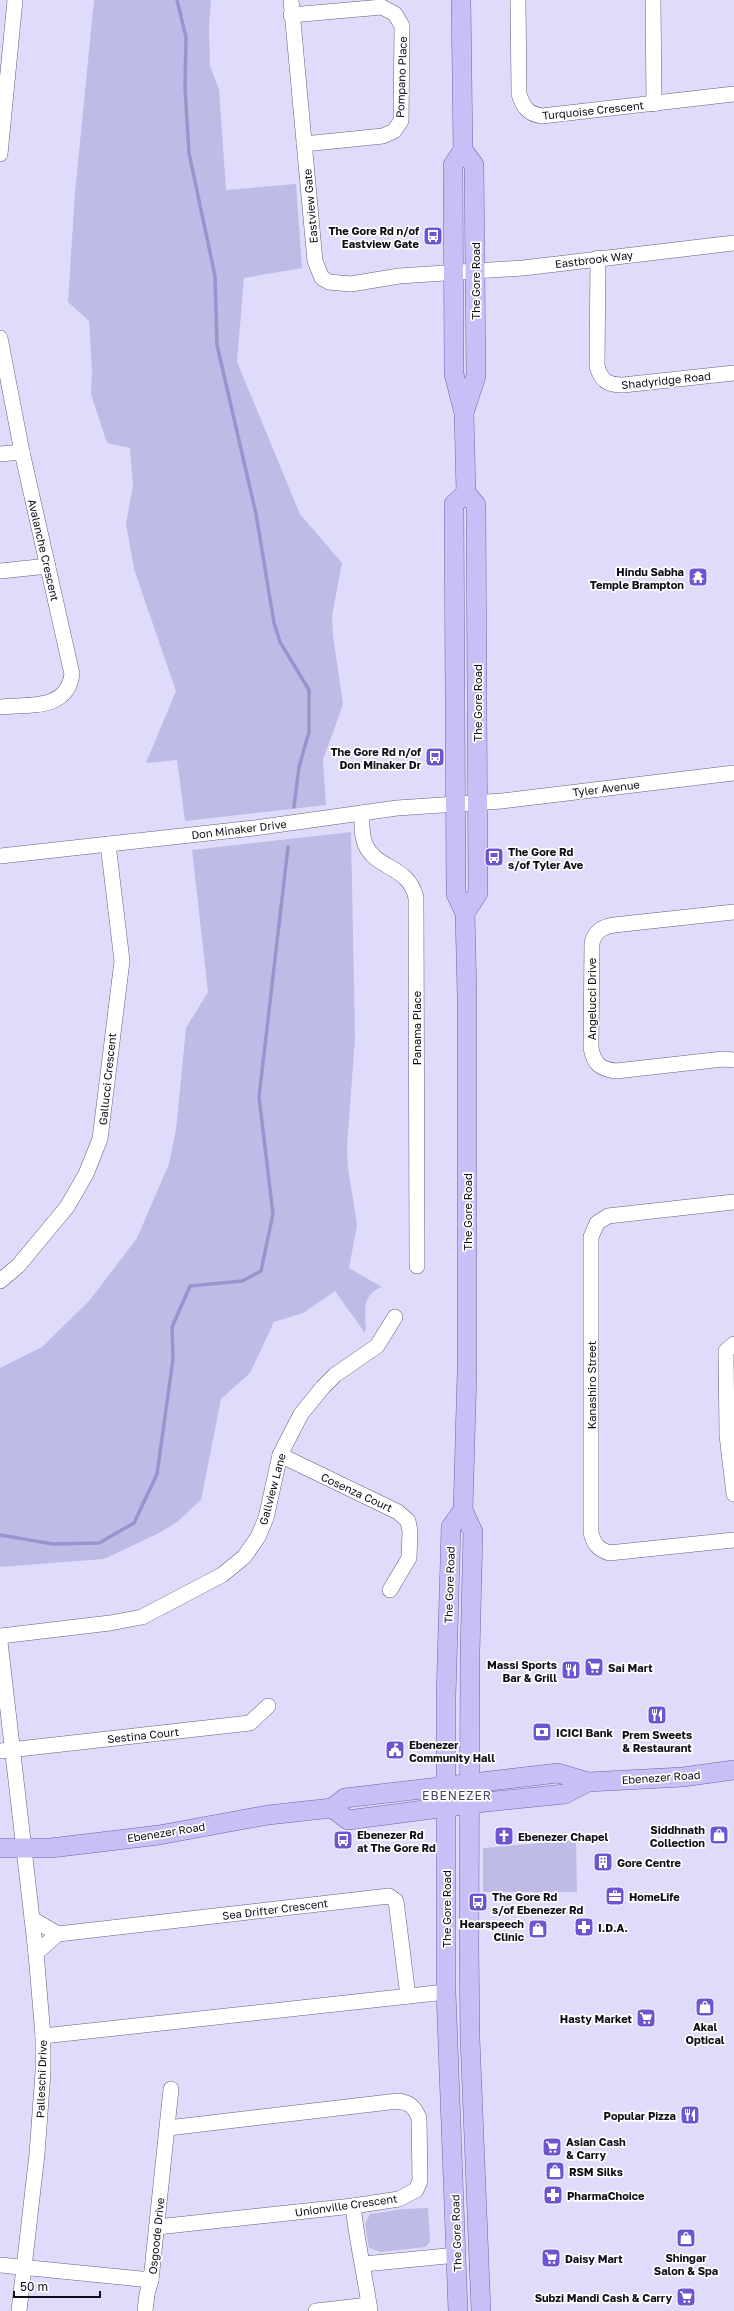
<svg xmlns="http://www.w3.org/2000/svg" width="734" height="2311" viewBox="0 0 734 2311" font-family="'Golos Text',sans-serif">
  <rect width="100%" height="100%" fill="#dedbfb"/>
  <g fill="#bebbe6">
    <path d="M94,0H211L209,26L210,66L219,90L226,190L296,184L302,268L244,278L237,362L300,514L342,563L332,616L333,636L343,704L323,760L326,805L185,821L177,760L146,763L176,691L134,569L126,523L133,486L130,448L107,443L91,394L92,371L89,321L68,302L75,193Z"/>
    <path d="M351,832L355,1037L347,1147L348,1168L357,1225L349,1268L382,1287C358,1296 368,1316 365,1333L335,1291L303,1313L274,1322L250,1373L221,1399L201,1500L177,1522L159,1533L104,1559L0,1567V1368L42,1347L90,1300L137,1238L169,1164L176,1130L186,1028L208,992L192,850Z"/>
    <path d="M576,1840L577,1892H483V1848Z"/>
    <path d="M428,2208L430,2242L425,2247L381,2252L369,2248L365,2224L370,2214L403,2209Z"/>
  </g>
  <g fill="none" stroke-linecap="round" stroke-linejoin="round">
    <g stroke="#9a94ce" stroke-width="3.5">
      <path d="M177,0L186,37L185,88L189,153L215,276L217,345L256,514L274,623L280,642L309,690V732L299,767L294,807"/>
      <path d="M0,1535L53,1544L99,1543L134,1523L157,1474L173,1359L172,1327L190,1286L242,1281L261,1271L273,1214L259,1097L288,847"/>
    </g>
    <defs>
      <g id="minor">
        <path d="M291,0L315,261L322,278L329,282L351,284L399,276L523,268L734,243"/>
        <path d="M518,0L519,94C523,107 528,114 542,116L734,94"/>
        <path d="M653,0L654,104"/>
        <path d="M291,15L382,7L395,14L402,26L401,121L394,131L383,136L304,144"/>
        <path d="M0,154L15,0"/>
        <path d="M598,258L597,366C601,381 608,385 623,385L734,373"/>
        <path d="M0,338L22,452L72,674C67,711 29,704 0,707"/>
        <path d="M0,454L22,452"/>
        <path d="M0,571L48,566"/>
        <path d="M362,813C362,822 361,834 365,844C376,870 409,865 416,898L417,1266"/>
        <path d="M0,856L254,828L397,808L502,801L734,773"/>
        <path d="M734,912L614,925C602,927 595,931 592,943L591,1048C594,1064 600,1069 616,1071L723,1059L734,1060"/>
        <path d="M734,1202L608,1216L597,1223L591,1237V1533C594,1544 598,1549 609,1553L734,1540"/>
        <path d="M0,1281L18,1266L67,1207L86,1174L100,1139L122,961L108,844"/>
        <path d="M734,1344L726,1351L727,1435L734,1494"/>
        <path d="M280,1455L398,1512L408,1521L410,1531L409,1558L390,1590"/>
        <path d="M0,1636L110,1623L142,1617L222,1575L244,1557L258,1537L266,1518L280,1455L301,1414L323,1387L335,1375L377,1346L395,1317"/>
        <path d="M0,1642L36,1953L43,2036V2072L37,2154L19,2311"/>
        <path d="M0,1751L250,1723L268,1706"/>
        <path d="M32,1919L58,1934"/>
        <path d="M36,1953L58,1934L389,1896L396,1901L408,1996"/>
        <path d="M43,2036L446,1992"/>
        <path d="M353,2206C357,2242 365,2276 370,2311"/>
        <path d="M157,2227L353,2206L399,2199L416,2190L420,2181L419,2118C414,2106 410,2103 398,2101L168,2128"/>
        <path d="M364,2264L457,2255"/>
        <path d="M0,2265L151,2280L171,2089"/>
        <path d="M145,2311L147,2294L151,2280"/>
        <path d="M316,2311L369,2305"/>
      </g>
      <g id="major">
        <path d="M461,0L463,150L474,165L476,376L464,413"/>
        <path d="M463,150L453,165L454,374L464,413L466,493L476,505L478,893L465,913"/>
        <path d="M466,493L454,504L456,894L465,913L467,996V1371L463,1510L473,1532L470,1652L469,1946L470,2038L481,2311"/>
        <path d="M332,1808L348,1820L486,1802L565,1794L588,1782"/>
        <path d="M0,1848H51L159,1835L268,1815L332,1808L345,1798L558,1773L588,1782L683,1777L734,1770"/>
        <path d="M458,2311L446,1992V1697L451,1527L463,1510"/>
      </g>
    </defs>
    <use href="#minor" stroke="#64617d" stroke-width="16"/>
    <use href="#major" stroke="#6e65a4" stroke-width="20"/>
    <use href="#minor" stroke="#fff" stroke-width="15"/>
    <use href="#major" stroke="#c7bff6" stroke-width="19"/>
  </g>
  <defs>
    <symbol id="bus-square" viewBox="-11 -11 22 22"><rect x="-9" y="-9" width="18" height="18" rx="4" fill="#6e54ce" stroke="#fff"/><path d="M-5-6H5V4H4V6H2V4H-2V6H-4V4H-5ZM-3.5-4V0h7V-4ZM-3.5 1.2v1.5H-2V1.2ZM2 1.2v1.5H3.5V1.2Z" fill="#fff"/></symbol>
    <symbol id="temple-square" viewBox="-11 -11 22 22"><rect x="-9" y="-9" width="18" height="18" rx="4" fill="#6e54ce" stroke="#fff"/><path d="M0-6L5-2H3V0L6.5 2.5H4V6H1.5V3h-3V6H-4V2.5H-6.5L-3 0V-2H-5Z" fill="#fff"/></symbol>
    <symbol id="supermarket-square" viewBox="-11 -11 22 22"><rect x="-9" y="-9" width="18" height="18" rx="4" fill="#6e54ce" stroke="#fff"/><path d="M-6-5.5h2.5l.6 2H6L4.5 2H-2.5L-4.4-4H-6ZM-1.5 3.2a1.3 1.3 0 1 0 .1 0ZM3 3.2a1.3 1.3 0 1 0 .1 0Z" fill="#fff"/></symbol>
    <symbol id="restaurant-square" viewBox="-11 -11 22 22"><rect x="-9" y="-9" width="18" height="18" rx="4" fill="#6e54ce" stroke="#fff"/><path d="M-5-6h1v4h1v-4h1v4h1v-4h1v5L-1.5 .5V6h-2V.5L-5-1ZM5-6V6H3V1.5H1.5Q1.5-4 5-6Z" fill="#fff"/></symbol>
    <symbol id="bank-square" viewBox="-11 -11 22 22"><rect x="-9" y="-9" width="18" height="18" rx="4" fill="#6e54ce" stroke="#fff"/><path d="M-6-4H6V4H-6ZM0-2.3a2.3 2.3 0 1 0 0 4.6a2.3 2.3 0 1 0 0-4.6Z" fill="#fff"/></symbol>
    <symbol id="civic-square" viewBox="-11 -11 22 22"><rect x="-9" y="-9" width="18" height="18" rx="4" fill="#6e54ce" stroke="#fff"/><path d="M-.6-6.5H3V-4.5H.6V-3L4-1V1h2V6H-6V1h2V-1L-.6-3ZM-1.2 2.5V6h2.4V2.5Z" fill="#fff"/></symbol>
    <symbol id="shop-square" viewBox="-11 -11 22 22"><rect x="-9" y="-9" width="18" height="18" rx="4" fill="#6e54ce" stroke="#fff"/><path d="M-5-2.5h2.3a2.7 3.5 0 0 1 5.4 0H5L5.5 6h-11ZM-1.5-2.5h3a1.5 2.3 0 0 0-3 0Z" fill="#fff"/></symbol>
    <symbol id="church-square" viewBox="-11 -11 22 22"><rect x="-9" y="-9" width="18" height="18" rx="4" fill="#6e54ce" stroke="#fff"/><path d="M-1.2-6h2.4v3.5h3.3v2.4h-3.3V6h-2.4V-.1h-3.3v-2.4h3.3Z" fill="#fff"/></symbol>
    <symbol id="building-square" viewBox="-11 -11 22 22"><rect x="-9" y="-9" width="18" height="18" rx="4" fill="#6e54ce" stroke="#fff"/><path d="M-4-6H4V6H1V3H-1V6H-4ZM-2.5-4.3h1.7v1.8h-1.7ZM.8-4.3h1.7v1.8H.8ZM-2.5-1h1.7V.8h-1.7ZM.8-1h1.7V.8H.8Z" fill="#fff"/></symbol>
    <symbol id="office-square" viewBox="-11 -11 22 22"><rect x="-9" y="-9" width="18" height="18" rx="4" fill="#6e54ce" stroke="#fff"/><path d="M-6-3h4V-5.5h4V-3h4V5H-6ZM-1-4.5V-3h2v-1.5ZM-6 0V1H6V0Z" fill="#fff"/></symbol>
    <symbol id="pharmacy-square" viewBox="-11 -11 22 22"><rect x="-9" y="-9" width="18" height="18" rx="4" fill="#6e54ce" stroke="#fff"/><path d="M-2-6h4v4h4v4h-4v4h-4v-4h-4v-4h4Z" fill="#fff"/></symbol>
  </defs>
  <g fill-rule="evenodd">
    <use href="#bus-square" x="422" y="225" width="22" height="22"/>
    <use href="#temple-square" x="687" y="566" width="22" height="22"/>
    <use href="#bus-square" x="424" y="746" width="22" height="22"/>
    <use href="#bus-square" x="483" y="846" width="22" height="22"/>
    <use href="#supermarket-square" x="583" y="1656" width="22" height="22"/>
    <use href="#restaurant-square" x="560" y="1659" width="22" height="22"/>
    <use href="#restaurant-square" x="646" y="1704" width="22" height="22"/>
    <use href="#bank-square" x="531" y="1721" width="22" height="22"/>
    <use href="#civic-square" x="384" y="1739" width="22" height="22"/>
    <use href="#shop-square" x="708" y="1824" width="22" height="22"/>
    <use href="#church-square" x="493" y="1825" width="22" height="22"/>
    <use href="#bus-square" x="332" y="1829" width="22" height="22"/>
    <use href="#building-square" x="592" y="1851" width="22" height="22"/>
    <use href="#office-square" x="604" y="1885" width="22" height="22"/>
    <use href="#bus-square" x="467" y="1891" width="22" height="22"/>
    <use href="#pharmacy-square" x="573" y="1916" width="22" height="22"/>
    <use href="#shop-square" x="527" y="1918" width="22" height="22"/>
    <use href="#shop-square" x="694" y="1996" width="22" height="22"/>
    <use href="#supermarket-square" x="635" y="2007" width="22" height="22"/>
    <use href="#restaurant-square" x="679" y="2104" width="22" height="22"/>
    <use href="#supermarket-square" x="541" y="2136" width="22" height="22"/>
    <use href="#shop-square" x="544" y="2160" width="22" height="22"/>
    <use href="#pharmacy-square" x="542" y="2184" width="22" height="22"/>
    <use href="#shop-square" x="675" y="2227" width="22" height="22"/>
    <use href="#supermarket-square" x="540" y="2247" width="22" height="22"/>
    <use href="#supermarket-square" x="675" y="2286" width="22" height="22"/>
  </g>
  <g text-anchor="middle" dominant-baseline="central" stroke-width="3.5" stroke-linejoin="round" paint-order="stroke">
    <g font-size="11" fill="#0e0d18" stroke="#fff">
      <text transform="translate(401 77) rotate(-88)">Pompano Place</text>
      <text transform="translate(593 110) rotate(-6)">Turquoise Crescent</text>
      <text transform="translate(310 206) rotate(-95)">Eastview Gate</text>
      <text transform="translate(594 259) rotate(-7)">Eastbrook Way</text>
      <text transform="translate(475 281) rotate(-90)">The Gore Road</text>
      <text transform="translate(666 380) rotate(-6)">Shadyridge Road</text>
      <text transform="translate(44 550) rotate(77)">Avalanche Crescent</text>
      <text transform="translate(477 703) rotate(-90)">The Gore Road</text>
      <text transform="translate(606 788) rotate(-7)">Tyler Avenue</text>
      <text transform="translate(239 829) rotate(-7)">Don Minaker Drive</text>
      <text transform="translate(591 999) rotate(-90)">Angelucci Drive</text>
      <text transform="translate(416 1028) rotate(-90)">Panama Place</text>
      <text transform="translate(107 1079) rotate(-84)">Gallucci Crescent</text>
      <text transform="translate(467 1212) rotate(-90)">The Gore Road</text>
      <text transform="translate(591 1385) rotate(-90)">Kanashiro Street</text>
      <text transform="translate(272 1489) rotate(-75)">Gallview Lane</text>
      <text transform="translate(357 1492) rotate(25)">Cosenza Court</text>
      <text transform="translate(449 1585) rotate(-88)">The Gore Road</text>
      <text transform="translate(143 1735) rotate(-6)">Sestina Court</text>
      <text transform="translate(661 1777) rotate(-4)">Ebenezer Road</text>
      <text transform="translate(166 1832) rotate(-9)">Ebenezer Road</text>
      <text transform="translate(275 1909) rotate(-7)">Sea Drifter Crescent</text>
      <text transform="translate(446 1909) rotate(-90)">The Gore Road</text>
      <text transform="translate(41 2079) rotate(-88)">Palleschi Drive</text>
      <text transform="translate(346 2205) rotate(-8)">Unionville Crescent</text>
      <text transform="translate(456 2233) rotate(-92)">The Gore Road</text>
      <text transform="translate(156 2236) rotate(-84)">Osgoode Drive</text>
    </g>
    <g font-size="11" font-weight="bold" fill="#0e0d18" stroke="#fff" text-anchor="start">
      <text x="419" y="230" text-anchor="end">The Gore Rd n/of<tspan x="419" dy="13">Eastview Gate</tspan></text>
      <text x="684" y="571" text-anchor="end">Hindu Sabha<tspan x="684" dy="13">Temple Brampton</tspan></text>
      <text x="421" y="751" text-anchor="end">The Gore Rd n/of<tspan x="421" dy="13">Don Minaker Dr</tspan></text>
      <text x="508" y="851">The Gore Rd<tspan x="508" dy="13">s/of Tyler Ave</tspan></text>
      <text x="557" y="1664" text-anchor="end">Massi Sports<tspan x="557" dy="13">Bar &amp; Grill</tspan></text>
      <text x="608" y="1667">Sai Mart</text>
      <text x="556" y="1732">ICICI Bank</text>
      <text x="657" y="1734" text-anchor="middle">Prem Sweets<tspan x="657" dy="13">&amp; Restaurant</tspan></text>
      <text x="409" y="1744">Ebenezer<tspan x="409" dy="13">Community Hall</tspan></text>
      <text x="705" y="1829" text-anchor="end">Siddhnath<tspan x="705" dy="13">Collection</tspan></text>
      <text x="357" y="1834">Ebenezer Rd<tspan x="357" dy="13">at The Gore Rd</tspan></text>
      <text x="518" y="1836">Ebenezer Chapel</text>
      <text x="617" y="1862">Gore Centre</text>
      <text x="492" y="1896">The Gore Rd<tspan x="492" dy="13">s/of Ebenezer Rd</tspan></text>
      <text x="629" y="1896">HomeLife</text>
      <text x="524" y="1923" text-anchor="end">Hearspeech<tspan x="524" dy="13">Clinic</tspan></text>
      <text x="598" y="1927">I.D.A.</text>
      <text x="632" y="2018" text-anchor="end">Hasty Market</text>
      <text x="705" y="2026" text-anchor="middle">Akal<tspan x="705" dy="13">Optical</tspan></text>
      <text x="676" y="2115" text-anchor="end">Popular Pizza</text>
      <text x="566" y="2141">Asian Cash<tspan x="566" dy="13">&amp; Carry</tspan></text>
      <text x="569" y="2171">RSM Silks</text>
      <text x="567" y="2195">PharmaChoice</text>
      <text x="686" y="2257" text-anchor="middle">Shingar<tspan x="686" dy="13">Salon &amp; Spa</tspan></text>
      <text x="565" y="2258">Daisy Mart</text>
      <text x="672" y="2297" text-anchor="end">Subzi Mandi Cash &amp; Carry</text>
    </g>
    <g font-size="12" letter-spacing="1" fill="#46435d" stroke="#fff">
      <text x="457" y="1795">EBENEZER</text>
    </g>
  </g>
  <path d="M14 2291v6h86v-6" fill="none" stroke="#0e0d18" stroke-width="2"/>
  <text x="20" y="2291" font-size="12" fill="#0e0d18" stroke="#ffffff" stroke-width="3" paint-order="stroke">50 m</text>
</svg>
